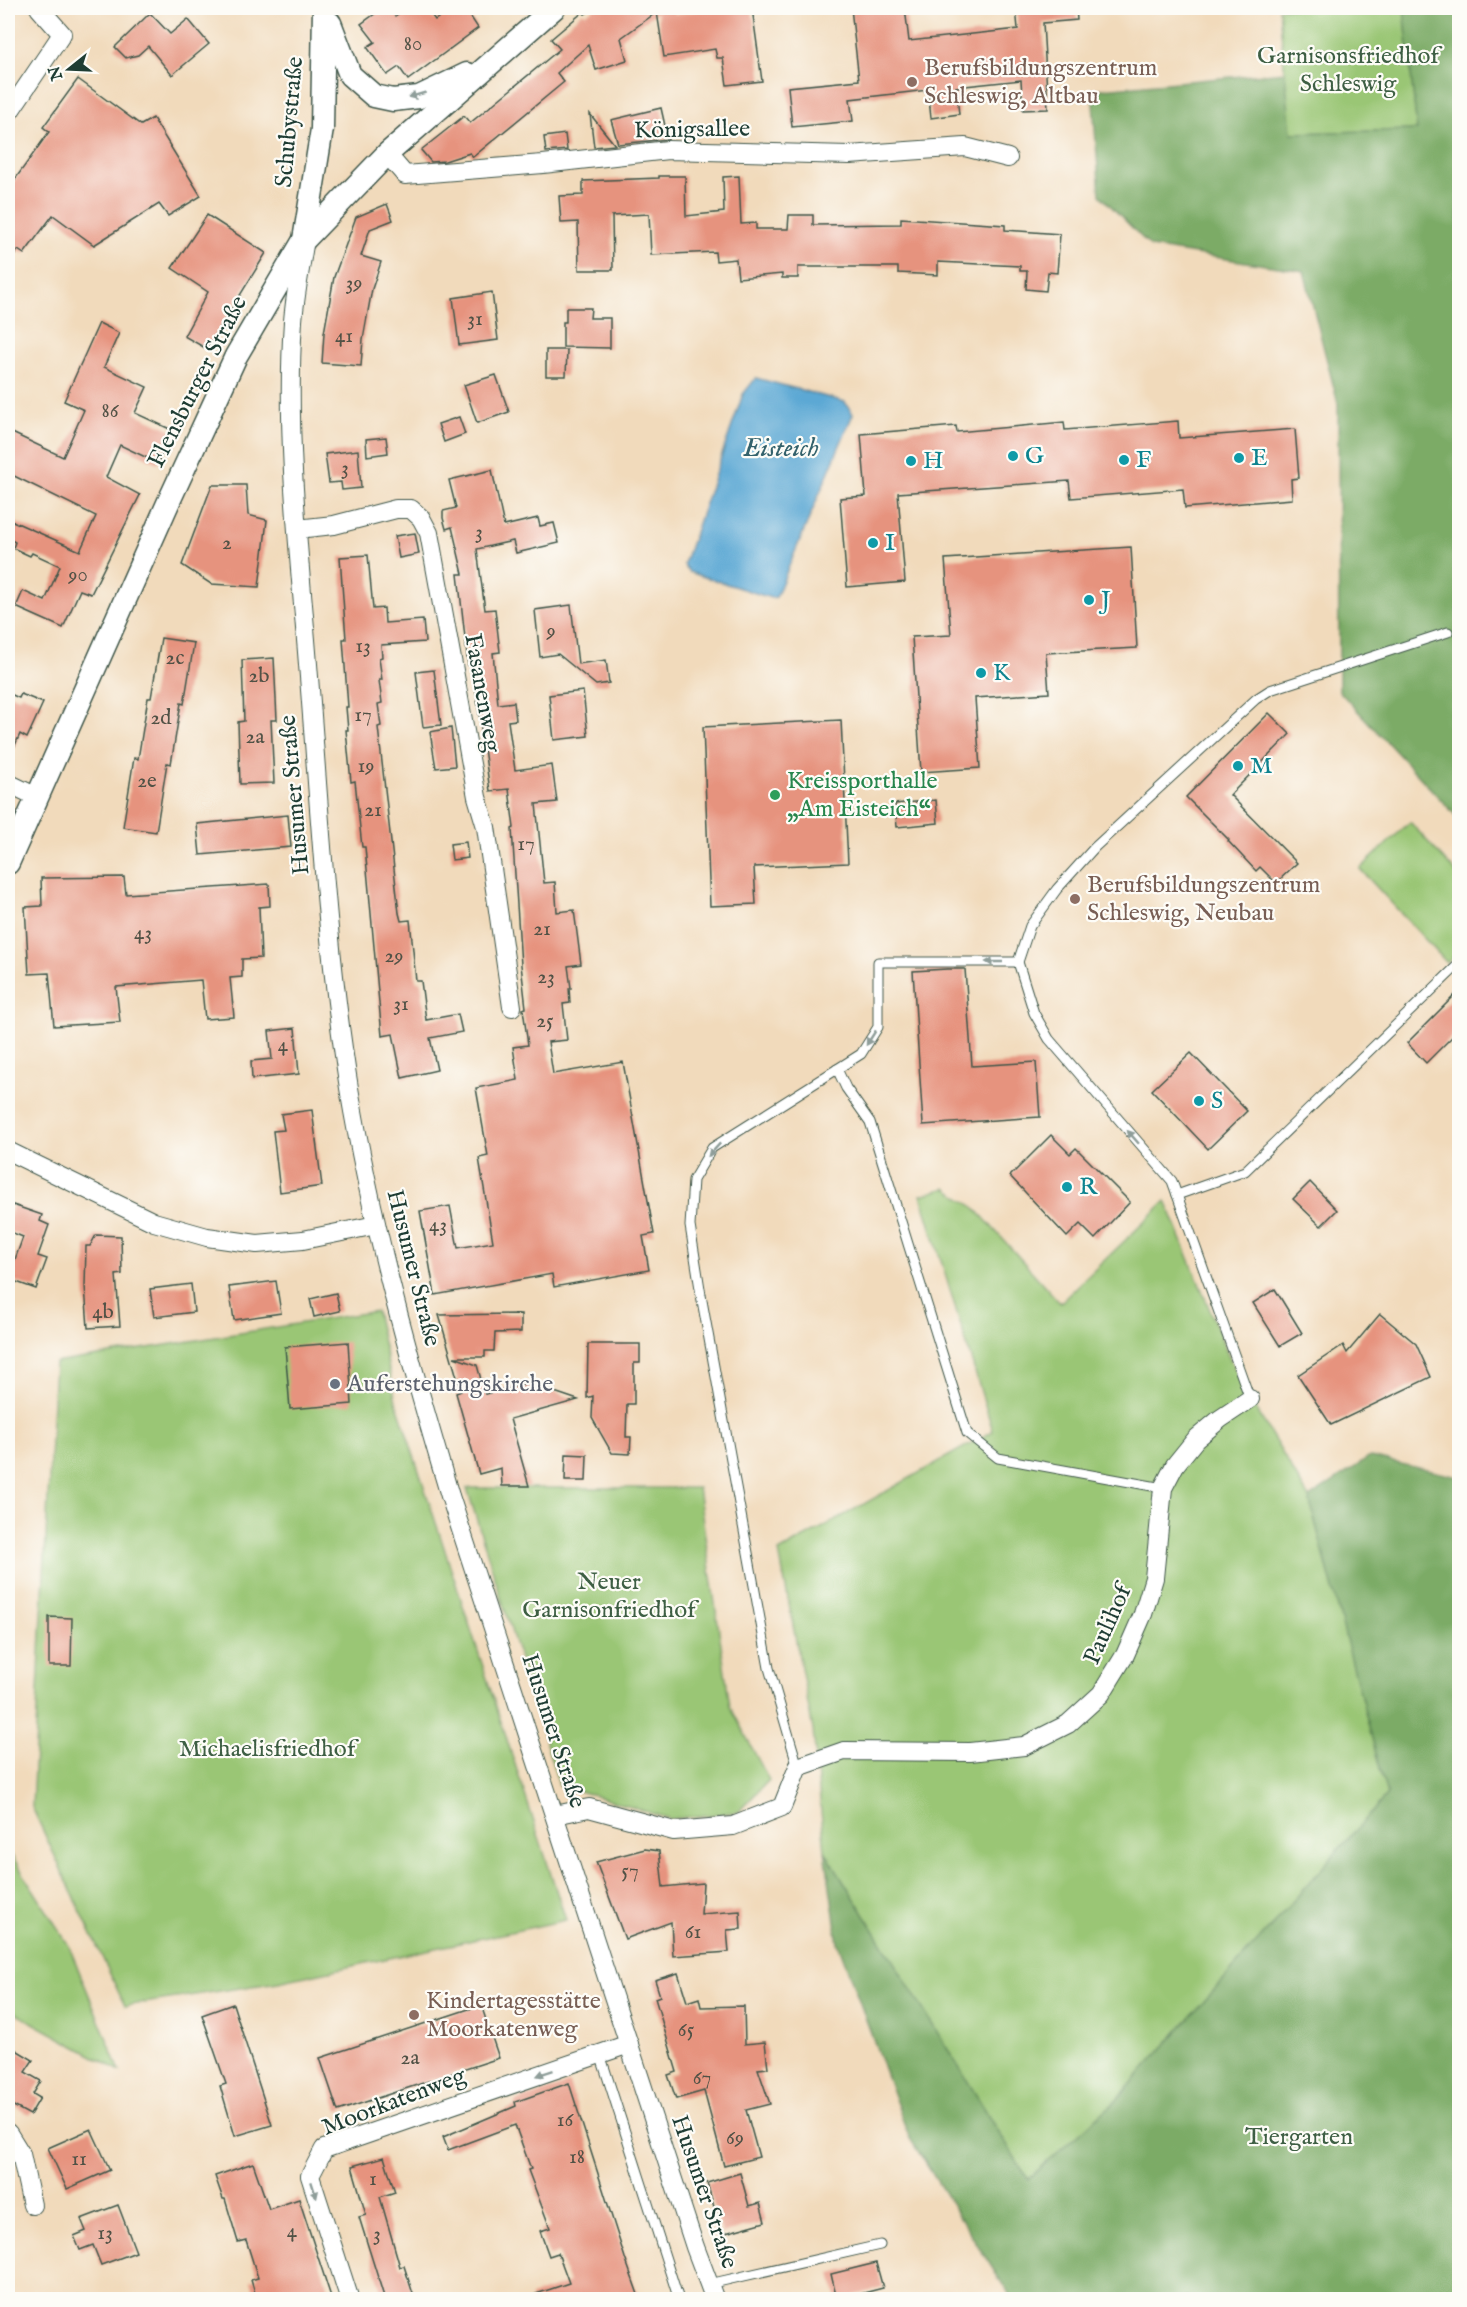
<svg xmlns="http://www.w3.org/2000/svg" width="1467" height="2307" viewBox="0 0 1467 2307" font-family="'IM FELL English',serif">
  <rect width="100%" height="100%" fill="#fdfcf7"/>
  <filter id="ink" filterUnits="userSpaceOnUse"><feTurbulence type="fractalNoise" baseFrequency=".0167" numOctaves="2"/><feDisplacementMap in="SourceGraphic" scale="12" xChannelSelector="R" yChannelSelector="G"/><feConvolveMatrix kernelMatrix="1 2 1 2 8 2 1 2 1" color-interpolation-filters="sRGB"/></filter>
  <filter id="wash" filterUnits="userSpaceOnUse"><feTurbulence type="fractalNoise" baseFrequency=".008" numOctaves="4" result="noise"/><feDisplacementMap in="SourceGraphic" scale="24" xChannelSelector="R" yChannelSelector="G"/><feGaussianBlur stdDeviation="1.35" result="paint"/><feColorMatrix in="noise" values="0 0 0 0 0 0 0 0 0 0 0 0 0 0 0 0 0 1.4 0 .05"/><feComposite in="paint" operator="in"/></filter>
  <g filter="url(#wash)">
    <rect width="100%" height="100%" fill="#f1dabb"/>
    <g fill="#9ac674" stroke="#5c8254" stroke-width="1.5">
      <path d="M1279,8H1404L1417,130L1290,133Z"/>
      <path d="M1410,822L1459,876V952L1447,963L1360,869Z"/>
      <path d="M946,1188L975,1208L1060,1303L1166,1201L1228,1355L1250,1399L1309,1498L1387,1795L1116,2101L1028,2179L825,1851L813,1730L779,1552L993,1431L921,1195Z"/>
      <path d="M376,1311L396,1401L566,1920L278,1982L125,2006L32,1807L55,1363Z"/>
      <path d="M467,1488H698L730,1706L769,1780L738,1812L670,1819L559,1785Z"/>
      <path d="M8,1850L68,1944L120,2071L8,2009Z"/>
    </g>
    <g fill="#7bab66" stroke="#4d744d" stroke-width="1.5">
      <path d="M1404,8H1459V819L1339,691L1338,404L1304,271L1151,247L1100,195L1092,90L1285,72L1291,133L1417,130Z"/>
      <path d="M1370,1457L1459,1477V2299H1012L909,2137L838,1943L825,1851L1028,2179L1116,2101L1387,1795L1309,1498Z"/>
    </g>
    <path fill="#5ba8d4" stroke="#3d7284" stroke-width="1.5" d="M756,378L845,402L853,414L776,597L771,598L689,572L684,564L743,394Z"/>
    <g id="blocks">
      <g fill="#e6937e">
        <path d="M383,8H389L395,16L407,8H426L435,20L452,8H465L478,28L408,80L399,67L387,75L367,47L375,42L361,24Z"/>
        <path d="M595,8H674L675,14L716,8H752L762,81L727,85L723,58H717L715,49L664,57L657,12L621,38L627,60L596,70L588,45L557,73L564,82L473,157L470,153L445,161L431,162L421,150L464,116L470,123L560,49L551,39L583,12L585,14Z"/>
        <path d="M851,8H905L909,41L1018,29L1016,8H1076L1077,20L1043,23L1048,109L1023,110L1021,80L956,87L959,114L931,118L928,90L850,99L853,121L792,127L788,87L859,80Z"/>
        <path d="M150,13L170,34L188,19L209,44L172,75L148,46L138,55L126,58L115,47Z"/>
        <path d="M78,79L141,125L153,118L201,196L168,216L159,204L94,245L53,215L24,254L18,250L8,264V189L49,132L43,127Z"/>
        <path d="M661,108L668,139L618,144L611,120Z"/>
        <path d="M590,114L615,145L594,147Z"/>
        <path d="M565,134L567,150L546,152L544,137Z"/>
        <path d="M659,176H685L686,216L724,212L723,177L739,176L741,224L756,223V229H788L789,215H813V225L901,224V218L1005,225V230L1060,234L1057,273L1048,272L1046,291L1026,289L1027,271H1020V266L938,262V275L898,273V267H798V278H782V274L738,278L736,259L716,261L715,252L651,255L649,214L612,216L613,270H579L578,222L561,223L559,196L583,195V181L659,178Z"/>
        <path d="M387,204L393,220L370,229L361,256L381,262L372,289L363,339L361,366L322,363L324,333L334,277L356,217Z"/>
        <path d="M207,215L266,253L207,349L184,336L208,292L172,268Z"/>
        <path d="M492,292L498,340L459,345L453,298Z"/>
        <path d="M566,308H591L590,318H610V348L563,347V322H566Z"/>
        <path d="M99,323L119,333L104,367L147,387L135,413L172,430L158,463L120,445L106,477L140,495L91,594L80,590L63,628L16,607L23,591L45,601L60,566L32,553L30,556L13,548L15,542L8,538V519L80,551L96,516L8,473V431L63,457L84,410L64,401Z"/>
        <path d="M546,350H567L566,376H546Z"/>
        <path d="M496,375L509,412L477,423L464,385Z"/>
        <path d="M459,417L465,434L444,442L438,424Z"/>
        <path d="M1178,421L1179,438L1295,429L1299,478L1291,479L1292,499L1185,508L1183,489L1071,498L1069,481L898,493L905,582L847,587L840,498L866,496L861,434L956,426L957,432L1064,422L1065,430Z"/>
        <path d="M386,437L388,453L367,456L366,439Z"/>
        <path d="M358,450L361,488L342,490L341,482L329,483L325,454Z"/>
        <path d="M492,470L504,526L538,518L540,526L554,523L559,543L516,553L513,541L477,549L485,610L495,609L500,652L493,653L498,704L514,702L516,720L508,721L515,770L552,765L557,802L536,804L544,883L555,882L557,912L574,910L581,964L568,966L571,988H569L570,1003L563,1004L567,1040L548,1042L553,1074L623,1062L654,1234L643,1236L649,1270L554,1287L552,1274L435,1295L420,1211L450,1206L458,1248L493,1242L479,1158L488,1156L476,1088L518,1080L513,1047L528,1045L523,1009L526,1008L521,965L512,829L514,828L509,789L490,791L472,664L468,665L458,574H463L452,527L446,529L443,518V511L456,508L449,480Z"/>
        <path d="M212,485H246L248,515L267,520L259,587L211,584L182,565Z"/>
        <path d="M415,533L419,554L399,558L395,536Z"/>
        <path d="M1131,547L1137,648L1046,653L1049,693L975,698L980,768L921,772L912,637L951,635L945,559Z"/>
        <path d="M368,555L373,609L384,608L385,623L423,620L425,642L381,645L382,657L379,658L382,680H379L382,703L378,704L381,726L378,727L399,913L401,921L410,920L416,981H421L426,1020L458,1014L462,1032L430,1038L437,1070L402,1078L393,1034L382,1036L365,847H362L355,781L351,782L346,730H348L346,707H348L343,639H346L340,557Z"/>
        <path d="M571,605L578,664L606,660L609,683L596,685L558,654L540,657L535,610Z"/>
        <path d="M161,638L194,643L184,704L181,703L171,764L167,763L156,832L123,827L134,758L138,759L148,698H151Z"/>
        <path d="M274,658L277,720H271L274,783L240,784L238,722L244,721L242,660Z"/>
        <path d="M434,670L441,725L423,727L416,672Z"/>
        <path d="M583,691L588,736L554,740L549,695Z"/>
        <path d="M8,693L19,698L21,694L43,703L27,738L20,734L8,761Z"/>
        <path d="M1269,713L1290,734L1230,795L1297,863L1276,883L1260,867L1256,871L1228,841L1229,840L1186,797Z"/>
        <path d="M841,720L848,863L754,867L756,904L710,906L703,727Z"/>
        <path d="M451,728L455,766L436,768L430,732Z"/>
        <path d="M936,800L938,823L897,827L895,804Z"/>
        <path d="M288,815L291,847L200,855L197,824Z"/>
        <path d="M466,842L468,858L452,860L450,844Z"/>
        <path d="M124,877L126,894L269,884L270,906L259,907L261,958L242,959V977L230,978L234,1017L205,1019L201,980L116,987L120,1022L54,1026L49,973L29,974L25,907L42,906L41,878Z"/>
        <path d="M947,969H965L972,1066L1036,1062L1040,1117L923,1125L913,971Z"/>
        <path d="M1460,990V1029L1426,1063L1407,1043Z"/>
        <path d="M295,1028L299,1074L252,1079L251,1061L272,1059L269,1031Z"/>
        <path d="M1191,1053L1247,1111L1208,1149L1152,1090Z"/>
        <path d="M312,1110L322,1186L280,1192L273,1131L284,1130L281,1114Z"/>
        <path d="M1051,1135L1070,1154L1076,1148L1130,1202L1095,1239L1080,1224L1067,1237L1010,1176Z"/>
        <path d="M1310,1182L1337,1210L1321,1226L1293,1199Z"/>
        <path d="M13,1205L42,1215L40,1221L49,1225L38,1256L47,1259L36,1289L8,1279L23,1237L8,1231V1220Z"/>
        <path d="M96,1235L121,1236L122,1274L116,1275L120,1326L88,1328L85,1286L86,1246H90Z"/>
        <path d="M276,1281L281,1313L234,1320L229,1287Z"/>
        <path d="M191,1284L194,1312L154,1317L150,1289Z"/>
        <path d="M1275,1289L1302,1333L1280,1346L1253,1303Z"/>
        <path d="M336,1293L340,1311L314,1317L310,1299Z"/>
        <path d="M521,1314V1332L495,1333L494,1351H485V1357H454L477,1365L485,1394L528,1383L578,1400L510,1419L529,1486H502L501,1468L479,1474L456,1393L461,1391L439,1315Z"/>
        <path d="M1380,1314L1416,1344L1431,1377L1331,1425L1298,1375L1343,1345L1347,1353Z"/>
        <path d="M348,1342L352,1404L290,1409L285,1347Z"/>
        <path d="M588,1344H640V1363H634V1404H627L626,1437H631L630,1454L612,1453L592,1418L593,1396L587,1398Z"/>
        <path d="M566,1454L587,1455L586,1481H565Z"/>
        <path d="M49,1617L72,1618L71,1666H49Z"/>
        <path d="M645,1849L659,1851L663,1887L703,1883L701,1914L740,1911L741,1929L727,1930L729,1952L673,1956L671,1922L625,1939L596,1862Z"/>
        <path d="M678,1973L687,2002L699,1998L701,2007L744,2006L745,2044L765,2042L768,2068L758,2069L770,2104L746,2110L759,2157L724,2166L704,2091L676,2099L668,2075L677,2072L655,1998L660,1996L655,1980Z"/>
        <path d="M233,2004L272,2125L235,2136L220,2086L226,2084L202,2015Z"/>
        <path d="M481,2005L499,2058L338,2111L320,2058Z"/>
        <path d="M8,2045L33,2060L25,2072L41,2081L33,2094L40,2098L30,2115L8,2103Z"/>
        <path d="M569,2083L625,2258L640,2300H530V2296L569,2283L558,2253L549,2256L540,2231L550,2228L528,2170L531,2169L515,2125L448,2150L443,2137L516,2106L515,2102Z"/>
        <path d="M91,2129L110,2170L67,2189L48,2148Z"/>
        <path d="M384,2157L395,2192L380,2197L400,2267L404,2266L415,2300H385L359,2217L366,2215L352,2166Z"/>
        <path d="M253,2163L269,2209L299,2199L332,2300H257L251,2280L258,2278L246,2240L238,2242L225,2199H223L215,2176Z"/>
        <path d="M740,2173L749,2206L760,2203L765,2222L722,2234L707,2183Z"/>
        <path d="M118,2205L136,2252L101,2265L93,2245L80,2250L74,2236L86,2231L81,2219Z"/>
        <path d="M876,2263L883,2288L837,2300L831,2274Z"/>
      </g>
    </g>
  </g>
  <g filter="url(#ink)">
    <use href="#blocks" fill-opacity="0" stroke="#3e5548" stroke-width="1.5"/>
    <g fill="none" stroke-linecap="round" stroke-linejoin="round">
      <defs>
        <g id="service">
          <path d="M1018,962L1030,926L1057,889L1095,847L1256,699L1270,690L1448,632"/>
          <path d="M837,1069L846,1088L870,1122L967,1433L998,1458L1163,1488"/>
          <path d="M1177,1195L1245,1171L1460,963"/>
          <path d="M798,1767L769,1668L701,1295L690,1226L693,1180L712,1148L861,1054L878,1027V962H1018L1034,1013L1049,1039L1172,1181L1250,1399"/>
          <path d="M600,2054L679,2300"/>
          <path d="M709,2284L880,2245"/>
        </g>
        <g id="minor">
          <path d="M10,111L62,34L39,8"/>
          <path d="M387,154L405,175L543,164L668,150L849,155L965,147L1008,158"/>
          <path d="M304,245C300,270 295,296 293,321C285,439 300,559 309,677C320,814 327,952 349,1088C372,1226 410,1362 450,1496L695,2247L715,2300"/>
          <path d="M297,529L334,525L396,509H411L421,518L429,533L477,797L486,827L512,1007"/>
          <path d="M8,783L37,797"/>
          <path d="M8,1151L154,1222L207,1237L257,1244L303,1240L376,1225"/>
          <path d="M555,1815L589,1808L674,1831L733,1826L782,1807L798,1767L844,1751L970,1752L1024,1746L1068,1724L1101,1694L1125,1655L1143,1614L1154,1578L1163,1488L1175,1465L1196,1439L1220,1419L1250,1399"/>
          <path d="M8,2133L21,2154L32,2205"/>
          <path d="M350,2300L310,2176L324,2149L629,2044"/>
        </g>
        <g id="tertiary">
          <path d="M330,23L350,75L374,96L393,100L419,97L467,74"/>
          <path d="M304,240L322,129L324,8"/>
          <path d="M8,863L169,501L236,356L304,240L387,154L554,8"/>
        </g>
      </defs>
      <use href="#service" stroke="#3e5548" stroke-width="11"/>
      <use href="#minor" stroke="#3e5548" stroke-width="20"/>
      <use href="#tertiary" stroke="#3e5548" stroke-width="25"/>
      <use href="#service" stroke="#fff" stroke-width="9"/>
      <use href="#minor" stroke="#fff" stroke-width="18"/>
      <use href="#tertiary" stroke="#fff" stroke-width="22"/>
    </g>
    <defs><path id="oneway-solid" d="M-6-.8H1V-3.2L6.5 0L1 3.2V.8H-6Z" transform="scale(1.5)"/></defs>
    <g fill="#8f9e9a">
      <use href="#oneway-solid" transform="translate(417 95) rotate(164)"/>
      <use href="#oneway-solid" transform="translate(994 962) rotate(-180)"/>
      <use href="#oneway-solid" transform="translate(871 1038) rotate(123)"/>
      <use href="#oneway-solid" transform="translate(1133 1137) rotate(-131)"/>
      <use href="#oneway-solid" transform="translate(714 1150) rotate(133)"/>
      <use href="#oneway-solid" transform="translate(545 2073) rotate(161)"/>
      <use href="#oneway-solid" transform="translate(314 2190) rotate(72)"/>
    </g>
  </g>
  <g fill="#8d6e63" stroke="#fdfcf7" stroke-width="2">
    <circle cx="912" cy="82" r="6"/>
    <circle cx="1075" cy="899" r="6"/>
    <circle cx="414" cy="2015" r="6"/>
  </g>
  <g fill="#0f9aa8" stroke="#fdfcf7" stroke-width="2">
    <circle cx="1013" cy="456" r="6"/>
    <circle cx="1239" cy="458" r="6"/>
    <circle cx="1124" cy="460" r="6"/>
    <circle cx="911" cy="461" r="6"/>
    <circle cx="873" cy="543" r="6"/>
    <circle cx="1089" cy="600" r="6"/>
    <circle cx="981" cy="673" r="6"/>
    <circle cx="1238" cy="766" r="6"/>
    <circle cx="1199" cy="1101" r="6"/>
    <circle cx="1067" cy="1187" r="6"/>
  </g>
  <circle fill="#2e9e5b" stroke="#fdfcf7" stroke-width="2" cx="775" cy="795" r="6"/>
  <circle fill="#6b7280" stroke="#fdfcf7" stroke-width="2" cx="335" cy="1384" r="6"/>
  <g text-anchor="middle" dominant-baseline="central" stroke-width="4.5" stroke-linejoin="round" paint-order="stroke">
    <g font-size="21" fill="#515246">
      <text x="413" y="44">80</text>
      <text x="354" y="283">39</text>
      <text x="475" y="319">31</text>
      <text x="344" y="336">41</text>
      <text x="110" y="411">86</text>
      <text x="345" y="468">3</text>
      <text x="479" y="532">3</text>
      <text x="227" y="543">2</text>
      <text x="78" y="575">90</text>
      <text x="551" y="631">9</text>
      <text x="363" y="646">13</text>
      <text x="175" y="658">2c</text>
      <text x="259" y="676">2b</text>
      <text x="363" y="715">17</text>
      <text x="161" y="718">2d</text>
      <text x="255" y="737">2a</text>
      <text x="366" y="766">19</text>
      <text x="147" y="781">2e</text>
      <text x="373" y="810">21</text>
      <text x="526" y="844">17</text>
      <text x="542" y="929">21</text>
      <text x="143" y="933">43</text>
      <text x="394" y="956">29</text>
      <text x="546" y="977">23</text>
      <text x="401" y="1004">31</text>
      <text x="545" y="1021">25</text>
      <text x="283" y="1045">4</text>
      <text x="438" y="1225">43</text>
      <text x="103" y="1312">4b</text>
      <text x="630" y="1871">57</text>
      <text x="693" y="1932">61</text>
      <text x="686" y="2030">65</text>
      <text x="410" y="2058">2a</text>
      <text x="702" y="2078">67</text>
      <text x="565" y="2120">16</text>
      <text x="735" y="2138">69</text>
      <text x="577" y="2157">18</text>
      <text x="79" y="2159">11</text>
      <text x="373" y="2179">1</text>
      <text x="292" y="2231">4</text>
      <text x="105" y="2233">13</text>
      <text x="377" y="2234">3</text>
    </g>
    <g font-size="24" fill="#3e5f44" stroke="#fdfcf7">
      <text x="1348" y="56">Garnisonsfriedhof<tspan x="1348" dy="28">Schleswig</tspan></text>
      <text x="609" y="1582">Neuer<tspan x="609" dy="28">Garnisonfriedhof</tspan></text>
      <text x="267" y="1749">Michaelisfriedhof</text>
      <text x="1299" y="2137">Tiergarten</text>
    </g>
    <g font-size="24" fill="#785e54" stroke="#fdfcf7" text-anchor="start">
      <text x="924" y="68">Berufsbildungszentrum<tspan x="924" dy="28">Schleswig, Altbau</tspan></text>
      <text x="1087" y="885">Berufsbildungszentrum<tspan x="1087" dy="28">Schleswig, Neubau</tspan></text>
      <text x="426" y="2001">Kindertagesstätte<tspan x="426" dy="28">Moorkatenweg</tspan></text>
    </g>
    <g font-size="24" fill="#1f3d34" stroke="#fdfcf7">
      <text transform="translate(290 122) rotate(-85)">Schubystraße</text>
      <text transform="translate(692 130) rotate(-1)">Königsallee</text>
      <text transform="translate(198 382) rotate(-63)">Flensburger Straße</text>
      <text transform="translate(482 693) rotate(80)">Fasanenweg</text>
      <text transform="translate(295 795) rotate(-95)">Husumer Straße</text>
      <text transform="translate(413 1268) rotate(76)">Husumer Straße</text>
      <text transform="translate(1108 1625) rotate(-66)">Paulihof</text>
      <text transform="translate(553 1731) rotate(72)">Husumer Straße</text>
      <text transform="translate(394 2102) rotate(-21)">Moorkatenweg</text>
      <text transform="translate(704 2192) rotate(71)">Husumer Straße</text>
    </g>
    <g font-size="24" fill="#0d838f" stroke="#fdfcf7" text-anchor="start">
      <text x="1025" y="456">G</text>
      <text x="1251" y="458">E</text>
      <text x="1136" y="460">F</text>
      <text x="923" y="461">H</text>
      <text x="885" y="543">I</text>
      <text x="1101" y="600">J</text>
      <text x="993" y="673">K</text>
      <text x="1250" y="766">M</text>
      <text x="1211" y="1101">S</text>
      <text x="1079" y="1187">R</text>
    </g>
    <g font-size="24" fill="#27864d" stroke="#fdfcf7" text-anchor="start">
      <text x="787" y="781">Kreissporthalle<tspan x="787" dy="28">„Am Eisteich“</tspan></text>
    </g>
    <g font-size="24" fill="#5b616d" stroke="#fdfcf7" text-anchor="start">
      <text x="347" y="1384">Auferstehungskirche</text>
    </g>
    <g font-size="26" font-style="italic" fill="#34626c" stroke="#fdfcf7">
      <text x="781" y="448">Eisteich</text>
    </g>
  </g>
  <rect width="1467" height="2307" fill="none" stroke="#fdfcf7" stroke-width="30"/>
  <g transform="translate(69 69) rotate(252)" stroke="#fdfcf7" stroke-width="4.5" paint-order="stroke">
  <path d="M0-4.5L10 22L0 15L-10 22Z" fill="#1f3d34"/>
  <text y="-9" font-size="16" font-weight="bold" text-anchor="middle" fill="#1f3d34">N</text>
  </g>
</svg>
